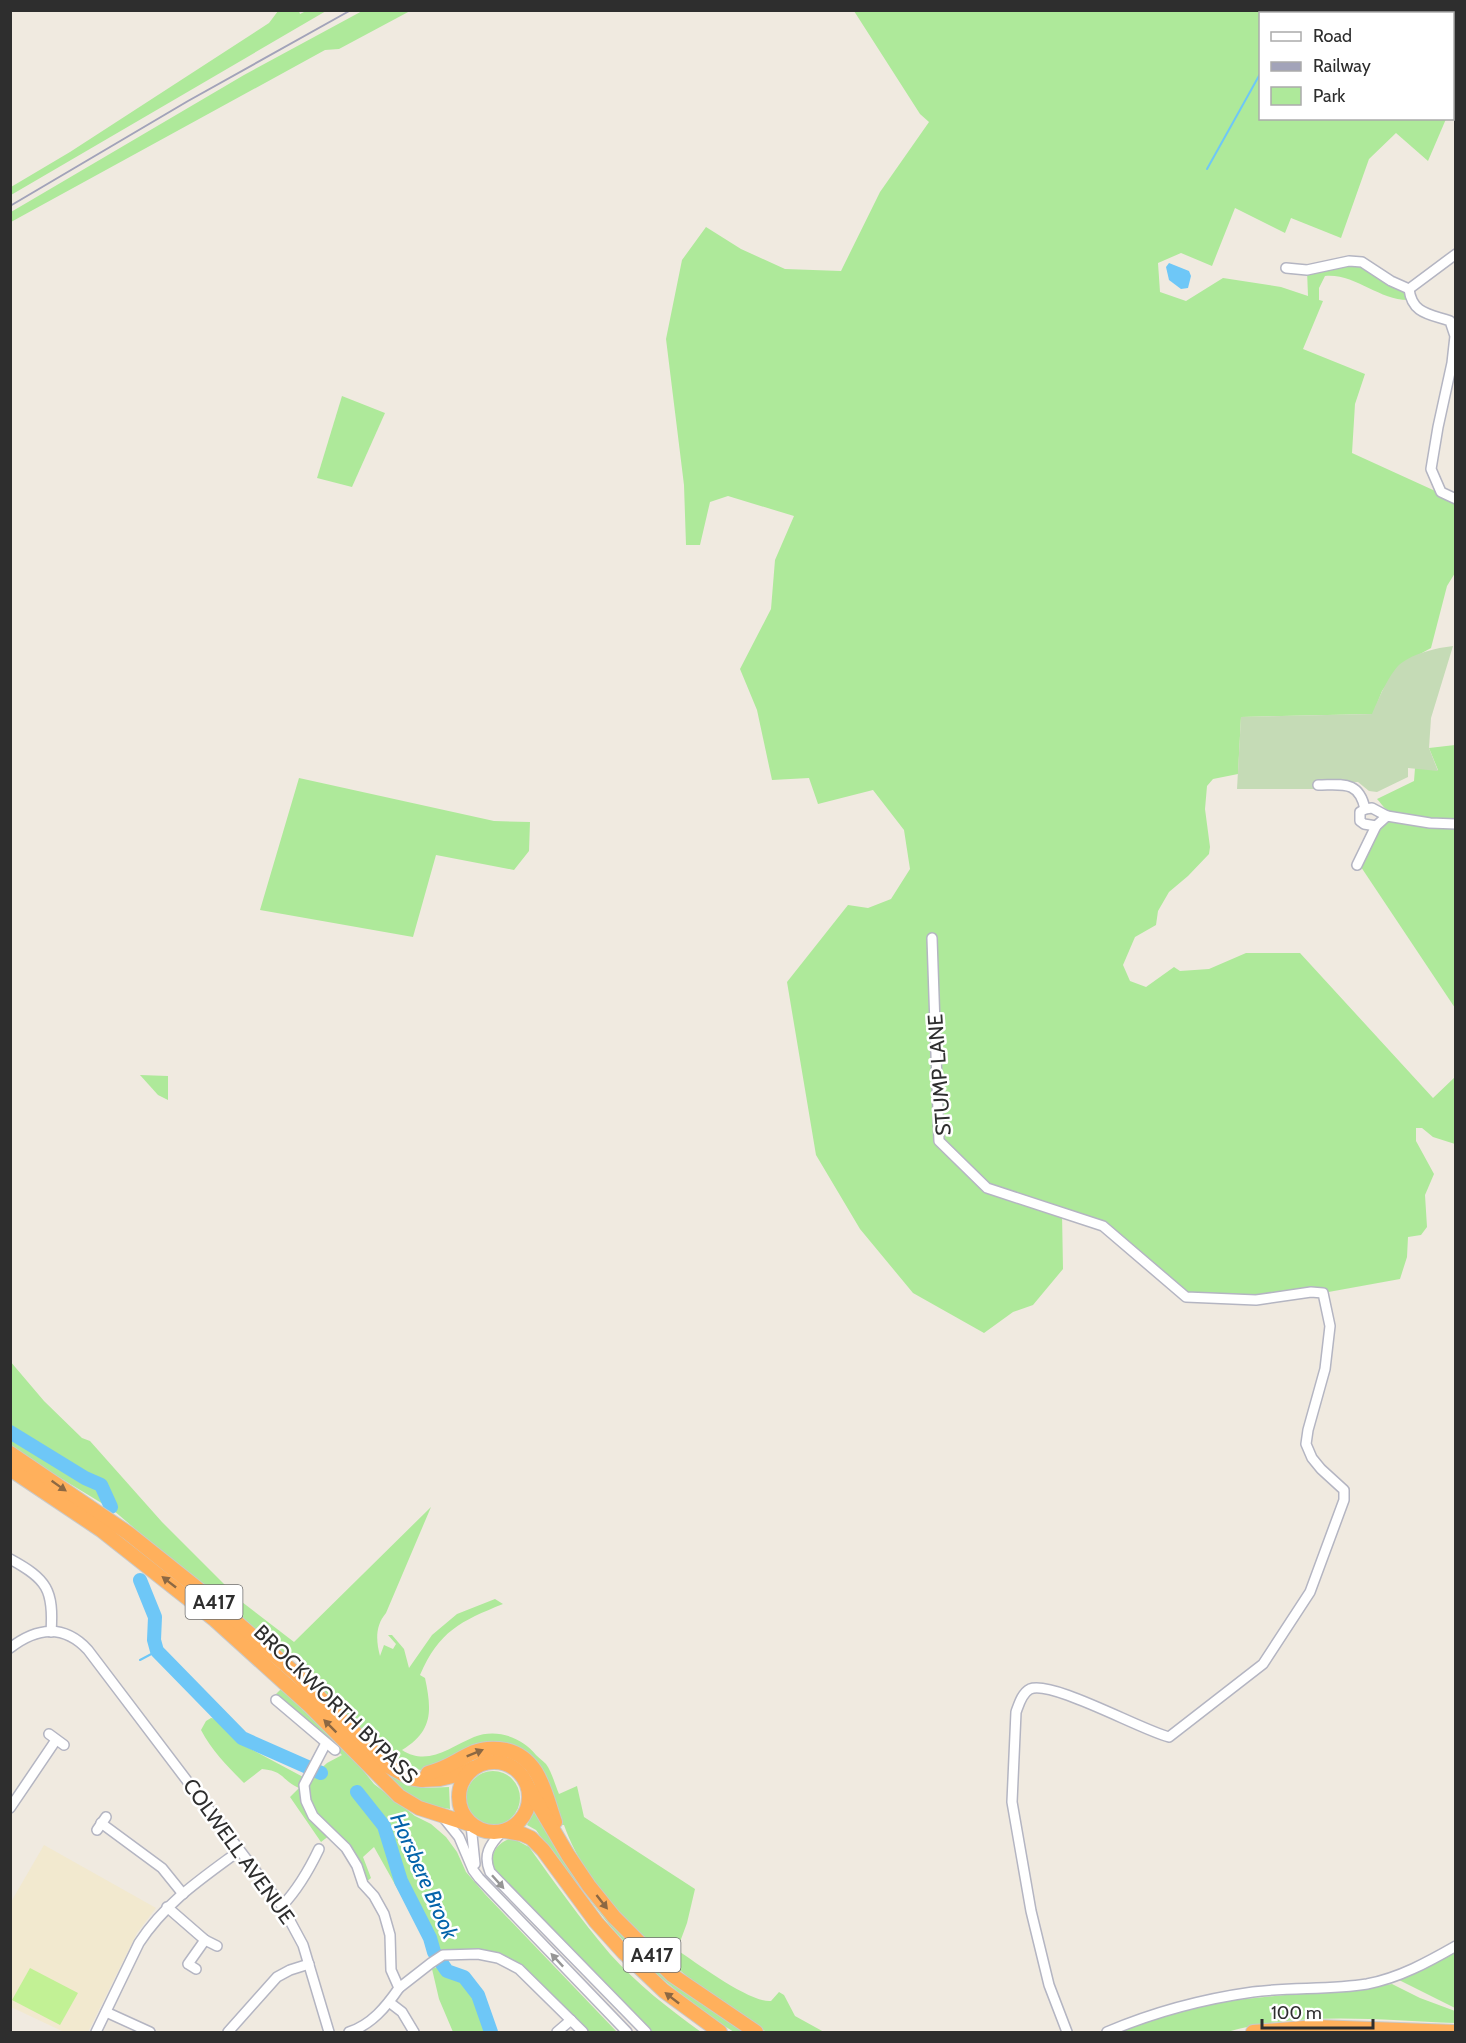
<svg xmlns="http://www.w3.org/2000/svg" width="1466" height="2043" viewBox="0 0 1466 2043" font-family="Cabin,sans-serif">
  <rect width="100%" height="100%" fill="#f0eae0"/>
  <path fill="#f2e9cf" d="M44,1845L156,1908L137,1933L88,2032H64L11,2007V1902Z"/>
  <g fill="#aee99a">
    <path d="M364,10L410,11L339,49L325,50L11,222V212L244,75Z"/>
    <path d="M278,11H299L300,14L306,11H326L11,195V187L70,152L269,23Z"/>
    <path d="M854,11H1318L1322,13L1260,14V118L1446,119L1428,161L1396,133L1369,159L1341,238L1291,218L1285,233L1235,208L1212,266L1181,253L1158,263L1160,292L1186,301L1223,278L1281,287L1308,296L1307,270L1349,261L1409,289L1411,300C1380,302 1356,273 1325,276L1319,288V300L1323,301L1303,349L1365,374L1355,404L1352,453L1455,500V573L1447,586L1431,648L1400,665L1382,691L1373,714L1241,717L1238,774L1213,779L1207,786L1205,809L1210,847L1209,854L1188,876L1169,892L1158,911L1156,925L1135,937L1123,965L1130,981L1146,987L1174,967L1180,971L1209,969L1246,953H1300L1433,1098L1455,1077V1144L1433,1137L1422,1128H1416V1141L1434,1174L1425,1195L1427,1227L1421,1235L1408,1237L1407,1257L1400,1279L1323,1293L1256,1300L1186,1297L1103,1226L1062,1213L1063,1269L1033,1305L1013,1312L984,1333L913,1293L860,1229L816,1155L787,982L848,905L868,908L891,899L910,869L904,830L873,790L818,804L809,778L772,780L757,710L740,669L771,609L775,560L794,516L728,496L710,502L700,545H686L684,485L666,339L682,260L706,227L741,249L785,269L841,271L880,192L929,122L920,114Z"/>
    <path d="M342,396L385,413L352,487L317,478Z"/>
    <path d="M1455,745V821C1439,821 1400,819 1387,810C1383,807 1380,802 1377,799L1414,781L1415,768L1438,770L1429,748Z"/>
    <path d="M299,778L494,821L530,822L529,851L514,870L436,855L413,937L260,910Z"/>
    <path d="M1391,820L1455,828V1008L1361,867L1378,831Z"/>
    <path d="M140,1075L168,1076V1100L158,1095Z"/>
    <path d="M10,1361L44,1401L82,1438L90,1441L162,1522L242,1602L294,1642L431,1507L386,1613C375,1626 376,1641 380,1656L384,1645L393,1649L396,1644L388,1635H392L404,1649L409,1668L432,1635L457,1614L495,1599L503,1604C461,1621 439,1631 420,1675L425,1678C432,1711 433,1731 402,1750C428,1767 450,1747 474,1737C496,1728 522,1737 536,1755C539,1758 543,1761 546,1764C552,1772 555,1785 559,1794L577,1786L584,1817L695,1889L687,1923L677,1950C697,1963 750,2003 771,2001L779,1992L784,1995L795,2016L824,2032C812,2032 775,2036 765,2031C748,2023 731,2010 716,1998C658,1956 588,1894 564,1825H561L547,1790L508,1747L431,1769L421,1770L397,1766L390,1762L319,1686L324,1682L293,1655L289,1660L113,1510L11,1448Z"/>
    <path d="M10,1458L114,1529L233,1624L399,1779L425,1788L449,1787L450,1809L426,1805L400,1791L309,1700L11,1464Z"/>
    <path d="M281,1689L350,1754L374,1784L415,1816L431,1824L446,1837L457,1852L466,1872L485,1894L617,2032H588L526,1970L498,1958L443,1955L440,1950L429,1957L425,1938L374,1847L363,1857L371,1878L366,1882L334,1832L321,1842L290,1797L299,1788C282,1781 285,1771 262,1769L244,1783C228,1767 212,1751 201,1730L206,1721L211,1718L218,1719L245,1746L305,1778L302,1786L327,1763L342,1755L276,1694Z"/>
    <circle cx="493" cy="1798" r="27"/>
    <path d="M534,1812L566,1865L585,1891L670,1981L743,2032H734L705,2014L649,1968L611,1927L575,1881L563,1869L536,1830L527,1825Z"/>
    <path d="M509,1839L516,1840L529,1847C555,1883 581,1920 610,1954C637,1984 669,2009 701,2032H651L495,1872C489,1857 494,1845 509,1839Z"/>
    <path d="M1455,1950V2008L1399,1980Z"/>
    <path d="M442,1965C448,1973 455,1972 463,1977C478,1986 485,2016 491,2032H453L439,1999L432,1969Z"/>
    <path d="M1392,1984L1420,1998L1455,2011V2023C1380,2020 1301,2011 1227,2032H1120C1138,2025 1156,2016 1176,2011C1246,1993 1320,1996 1392,1984Z"/>
  </g>
  <path fill="#c5dbb6" d="M1453,646L1431,718L1429,748L1438,771L1408,768V777L1377,792L1369,791L1358,782L1322,784L1315,789H1237L1241,717L1372,714C1378,700 1389,674 1400,664C1414,653 1436,648 1453,646Z"/>
  <path fill="#c2f195" d="M30,1968L78,1993L60,2025L12,2000Z"/>
  <path fill="#6ec7f7" d="M1169,263L1189,271L1191,276L1188,288L1181,289L1169,280L1166,267Z"/>
  <g fill="none" stroke-linecap="round" stroke-linejoin="round">
    <g stroke="#6ec7f7" stroke-width="2">
      <path d="M1268,10L1269,14"/>
      <path d="M1207,169L1260,74"/>
      <path d="M140,1660L157,1651"/>
    </g>
    <g stroke="#6ec7f7" stroke-width="14">
      <path d="M10,1432L85,1478L101,1485L111,1507"/>
      <path d="M140,1580L155,1617L154,1640L157,1651L242,1738L321,1773"/>
      <path d="M357,1792L384,1826L401,1881L430,1938L434,1952L447,1971L464,1977L478,1995L491,2032"/>
    </g>
    <defs>
      <g id="minor">
        <path d="M1286,268L1307,270L1349,261L1362,262L1391,281L1409,289"/>
        <path d="M1409,289C1412,314 1430,314 1450,321L1455,336L1452,363L1438,427L1431,469L1441,492L1456,499"/>
        <path d="M1409,289L1456,254"/>
        <path d="M1318,785C1342,785 1359,780 1365,809L1360,812V821L1364,824L1376,826"/>
        <path d="M1365,809L1372,808L1387,816"/>
        <path d="M1357,865L1376,826L1387,816L1430,823L1456,824"/>
        <path d="M932,938L939,1141L987,1188L1103,1226L1186,1297L1256,1300L1311,1292L1323,1293L1330,1326L1325,1369L1308,1430L1306,1444L1312,1458L1321,1469L1344,1490V1500L1310,1592L1263,1664L1169,1737C1141,1730 1052,1680 1030,1689C1022,1693 1019,1704 1016,1712L1012,1802L1031,1911L1049,1985L1067,2032"/>
        <path d="M10,1559C47,1579 54,1590 51,1632"/>
        <path d="M10,1648C37,1627 64,1624 88,1650L282,1906L303,1945L329,2032"/>
        <path d="M276,1700L335,1750"/>
        <path d="M49,1734L64,1745"/>
        <path d="M326,1743L304,1785L306,1801L313,1816L346,1848L357,1866L363,1884L374,1896L384,1914L390,1935L391,1970L399,1988C386,2007 371,2025 349,2032"/>
        <path d="M10,1808L56,1740"/>
        <path d="M443,1817L459,1837L473,1870L479,1878L627,2032"/>
        <path d="M101,1823L162,1868L183,1894"/>
        <path d="M471,1825L475,1864"/>
        <path d="M97,1830L106,1817"/>
        <path d="M502,1832C489,1845 483,1855 490,1872L646,2032"/>
        <path d="M282,1906C298,1889 309,1870 319,1849"/>
        <path d="M167,1907L205,1940L188,1964L196,1969"/>
        <path d="M205,1940L217,1946"/>
        <path d="M399,1988L431,1963L443,1955L478,1954L498,1958L519,1969L583,2032"/>
        <path d="M389,2002L402,2012L414,2032"/>
        <path d="M106,2012L150,2032"/>
        <path d="M96,2032L139,1943C166,1902 201,1879 239,1851"/>
        <path d="M228,2032L277,1977L290,1970L309,1964"/>
        <path d="M557,2032L571,2020"/>
        <path d="M1107,2032C1154,2012 1203,1999 1253,1992C1291,1987 1330,1990 1367,1984C1399,1978 1428,1962 1456,1946"/>
      </g>
      <g id="highway">
        <path d="M10,1453L128,1533L202,1592L295,1673L388,1766L410,1778L422,1780L440,1779L457,1775L473,1768"/>
        <path d="M10,1469L101,1530L215,1620L310,1706L399,1796L419,1808L469,1824"/>
        <circle cx="494" cy="1797" r="35"/>
        <path d="M428,1773C448,1768 456,1760 474,1752C484,1748 495,1748 506,1750C540,1758 545,1794 555,1822"/>
        <path d="M528,1787L568,1855L589,1886L614,1917L672,1975L756,2032"/>
        <path d="M505,1831L522,1834L531,1838L543,1850L596,1922L624,1953L664,1991L720,2032"/>
        <path d="M1253,2032L1316,2027L1456,2032"/>
      </g>
    </defs>
    <use href="#minor" stroke="#b4b5c2" stroke-width="12"/>
    <use href="#highway" stroke="#c9c9c9" stroke-width="16"/>
    <use href="#minor" stroke="#fff" stroke-width="9"/>
    <use href="#highway" stroke="#ffb05c" stroke-width="14"/>
    <path stroke="#a2a3b9" stroke-width="2" d="M10,206L188,101L351,10"/>
  </g>
  <defs><path id="oneway-solid" d="M-6-.8H1V-3.2L6.5 0L1 3.2V.8H-6Z" transform="scale(1.5)"/></defs>
  <g fill="#8c6843">
    <use href="#oneway-solid" transform="translate(59 1486) rotate(35)"/>
    <use href="#oneway-solid" transform="translate(169 1582) rotate(-142)"/>
    <use href="#oneway-solid" transform="translate(330 1726) rotate(-135)"/>
    <use href="#oneway-solid" transform="translate(475 1753) rotate(-22)"/>
    <use href="#oneway-solid" transform="translate(602 1902) rotate(52)"/>
    <use href="#oneway-solid" transform="translate(672 1998) rotate(-142)"/>
  </g>
  <g fill="#969696">
    <use href="#oneway-solid" transform="translate(498 1882) rotate(48)"/>
    <use href="#oneway-solid" transform="translate(557 1960) rotate(-133)"/>
  </g>
  <g text-anchor="middle" dominant-baseline="central" stroke-width="5" stroke-linejoin="round" paint-order="stroke">
    <g fill="#fff" stroke="#6d6d6d" stroke-width="1.5">
      <rect x="185.5" y="1585" width="57" height="34" rx="4.5"/>
      <rect x="623.5" y="1938" width="57" height="34" rx="4.5"/>
    </g>
    <g font-size="20" font-weight="bold" fill="#2e2e2e">
      <text x="214" y="1602">A417</text>
      <text x="652" y="1955">A417</text>
    </g>
    <g font-size="21" fill="#2e2e2e" stroke="#fff">
      <text transform="translate(939 1075) rotate(-94)">STUMP LANE</text>
      <text transform="translate(336 1704) rotate(44)">BROCKWORTH BYPASS</text>
      <text transform="translate(239 1851) rotate(54)">COLWELL AVENUE</text>
    </g>
    <g font-size="22" font-style="italic" fill="#0464ab" stroke="#fff">
      <text transform="translate(424 1876) rotate(66)">Horsbere Brook</text>
    </g>
  </g>
  <rect width="1466" height="2043" fill="none" stroke="#2e2e2e" stroke-width="24"/>
  <rect x="1259" y="12" width="195" height="108" fill="#ffffff" stroke="#ababab" stroke-width="1.5"/>
  <rect x="1271" y="32" width="30" height="9" fill="#ffffff" stroke="#ababab" stroke-width="1.5"/>
  <text x="1313" y="42" font-size="18" fill="#2e2e2e">Road</text>
  <rect x="1271" y="62" width="30" height="9" fill="#a2a3b9" stroke="#ababab" stroke-width="1.5"/>
  <text x="1313" y="72" font-size="18" fill="#2e2e2e">Railway</text>
  <rect x="1271" y="87" width="30" height="18" fill="#aee99a" stroke="#ababab" stroke-width="1.5"/>
  <text x="1313" y="102" font-size="18" fill="#2e2e2e">Park</text>
  <path d="M1262 2019v9h111v-9" fill="none" stroke="#2e2e2e" stroke-width="3"/>
  <text x="1271" y="2019" font-size="18" fill="#2e2e2e" stroke="#ffffff" stroke-width="4.5" paint-order="stroke">100 m</text>
</svg>
